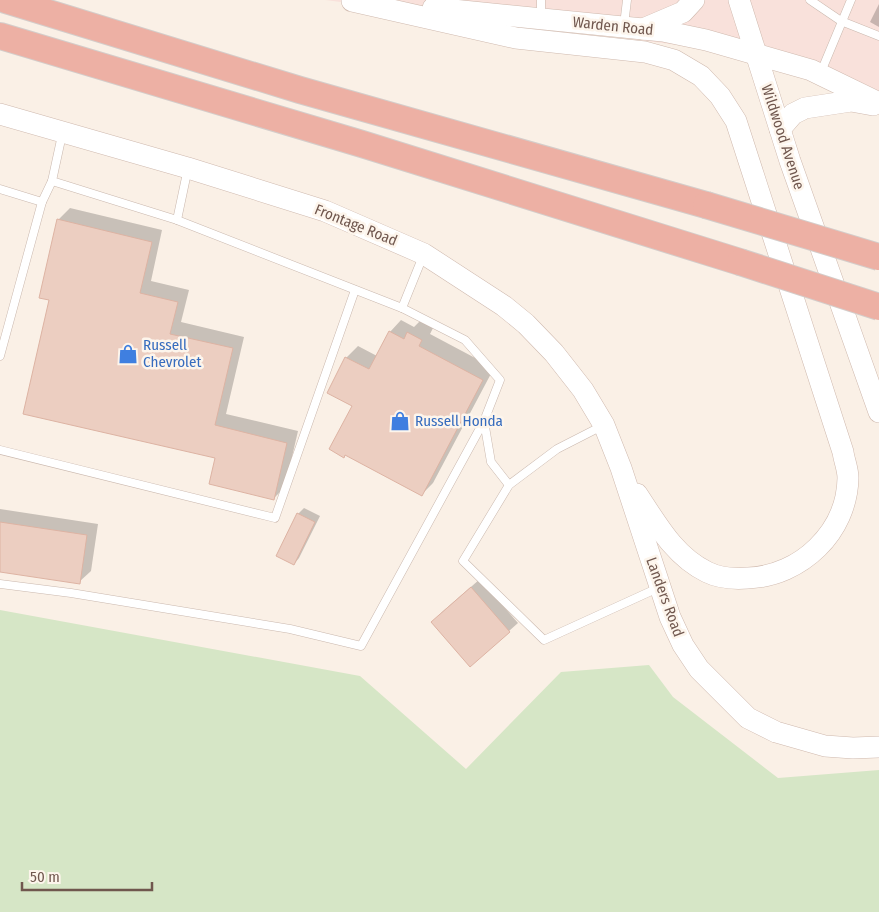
<svg xmlns="http://www.w3.org/2000/svg" width="879" height="912" viewBox="0 0 879 912" font-family="'Fira Sans Condensed',sans-serif">
  <rect width="100%" height="100%" fill="#faf0e6"/>
  <path fill="#f9e1db" d="M325,0H879V106L756,55Z"/>
  <path fill="#d6e6c6" d="M0,610L360,676L466,769L561,672L649,665L673,697L778,778L879,770V912H0Z"/>
  <g fill="#0003">
    <path d="M879,4V27L870,22Z"/>
    <path d="M70,208L162,230L151,281L189,290L181,322L244,337L226,414L298,431L285,487L274,498L216,457L50,299L58,220Z"/>
    <path d="M401,320L414,327L420,321L433,328L430,334L494,368L433,483L421,495L353,406L346,358L358,346L377,356L390,332Z"/>
    <path d="M304,508L320,516L299,558L294,564L298,514Z"/>
    <path d="M0,509L98,524L91,571L79,582L0,571Z"/>
    <path d="M480,579L518,623L509,631L441,613Z"/>
  </g>
  <g fill="#eccec1" stroke="#ddb3a3">
    <path d="M57,219L152,242L140,293L178,302L170,334L233,348L215,425L287,443L274,500L209,484L215,458L23,414L49,300L39,298Z"/>
    <path d="M389,331L404,339L407,332L422,340L419,346L483,380L422,496L345,455L344,458L329,449L352,406L327,393L345,357L369,369Z"/>
    <path d="M297,513L315,522L294,565L276,556Z"/>
    <path d="M0,522L87,535L80,584L0,572Z"/>
    <path d="M471,587L510,632L470,667L431,622Z"/>
  </g>
  <g fill="none" stroke-linecap="round" stroke-linejoin="round">
    <defs>
      <g id="service">
        <path d="M810,0L841,21L879,36"/>
        <path d="M541,18V0"/>
        <path d="M624,25L627,0"/>
        <path d="M821,72L851,0"/>
        <path d="M62,135L52,181L177,220"/>
        <path d="M188,168L177,220L402,308L423,256"/>
        <path d="M0,189L42,202L52,181"/>
        <path d="M402,308L465,340L500,380L484,421L491,462L509,485"/>
        <path d="M0,356L42,202"/>
        <path d="M602,426L557,449L509,485L463,561L544,640L658,588"/>
        <path d="M0,450L275,518L355,290"/>
        <path d="M0,584L71,593L290,629L361,646L484,421"/>
      </g>
      <g id="secondary">
        <path d="M739,0L790,161L879,412"/>
        <path d="M352,1L516,38L645,52L674,60L701,76L720,96L736,121L843,452C844,460 848,469 848,478C847,532 801,576 748,578C735,579 719,578 707,572C674,556 657,524 637,494"/>
        <path d="M433,8L663,31L706,40L811,70L879,103"/>
        <path d="M643,29L683,12L694,0"/>
        <path d="M0,114L188,168L325,211L424,254L504,306L526,324L554,353L583,390L604,425L621,468L670,617L683,645L699,669L748,718L776,732L825,746L853,748L879,747"/>
        <path d="M780,129L793,114L805,108L851,101L873,105"/>
      </g>
      <g id="motorway">
        <path d="M6,0L300,90L706,205"/>
        <path d="M0,36L362,144L740,262"/>
      </g>
    </defs>
    <use href="#service" stroke="#cab8ae" stroke-width="9"/>
    <use href="#secondary" stroke="#cfb9ae" stroke-width="22"/>
    <use href="#motorway" stroke="#d4cdca" stroke-width="28"/>
    <use href="#service" stroke="#fff" stroke-width="8"/>
    <use href="#secondary" stroke="#fff" stroke-width="21"/>
    <use href="#motorway" stroke="#edb0a4" stroke-width="26"/>
    <defs>
      <g id="motorway-bridge">
        <path d="M706,205L879,257"/>
        <path d="M740,262L879,307"/>
      </g>
    </defs>
    <use href="#motorway-bridge" stroke="#d4cdca" stroke-width="28" stroke-linecap="butt"/>
    <use href="#motorway-bridge" stroke="#edb0a4" stroke-width="26"/>
  </g>
  <defs>
    <symbol id="shop-bare" viewBox="-9 -9 18 18"><path d="M-5-2.5h2.3a2.7 3.5 0 0 1 5.4 0H5L5.5 6h-11ZM-1.5-2.5h3a1.5 2.3 0 0 0-3 0Z" fill="#3f7fe0" stroke="#fdf5ec" stroke-width="2.5" paint-order="stroke"/></symbol>
  </defs>
  <g fill-rule="evenodd">
    <use href="#shop-bare" x="114" y="340" width="28" height="28"/>
    <use href="#shop-bare" x="386" y="407" width="28" height="28"/>
  </g>
  <g text-anchor="middle" dominant-baseline="central" stroke-width="5" stroke-linejoin="round" paint-order="stroke">
    <g font-size="15" fill="#70574e" stroke="#fdf5ec">
      <text transform="translate(613 26) rotate(6)">Warden Road</text>
      <text transform="translate(783 137) rotate(72)">Wildwood Avenue</text>
      <text transform="translate(356 225) rotate(22)">Frontage Road</text>
      <text transform="translate(665 597) rotate(70)">Landers Road</text>
    </g>
    <g font-size="15" fill="#366cbe" stroke="#fdf5ec" text-anchor="start">
      <text x="143" y="345">Russell<tspan x="143" dy="17">Chevrolet</tspan></text>
      <text x="415" y="421">Russell Honda</text>
    </g>
  </g>
  <path d="M22 882v8h130v-8" fill="none" stroke="#70574e" stroke-width="2.5"/>
  <text x="30" y="882" font-size="15" fill="#70574e" stroke="#fdf5ec" stroke-width="4" paint-order="stroke">50 m</text>
</svg>
